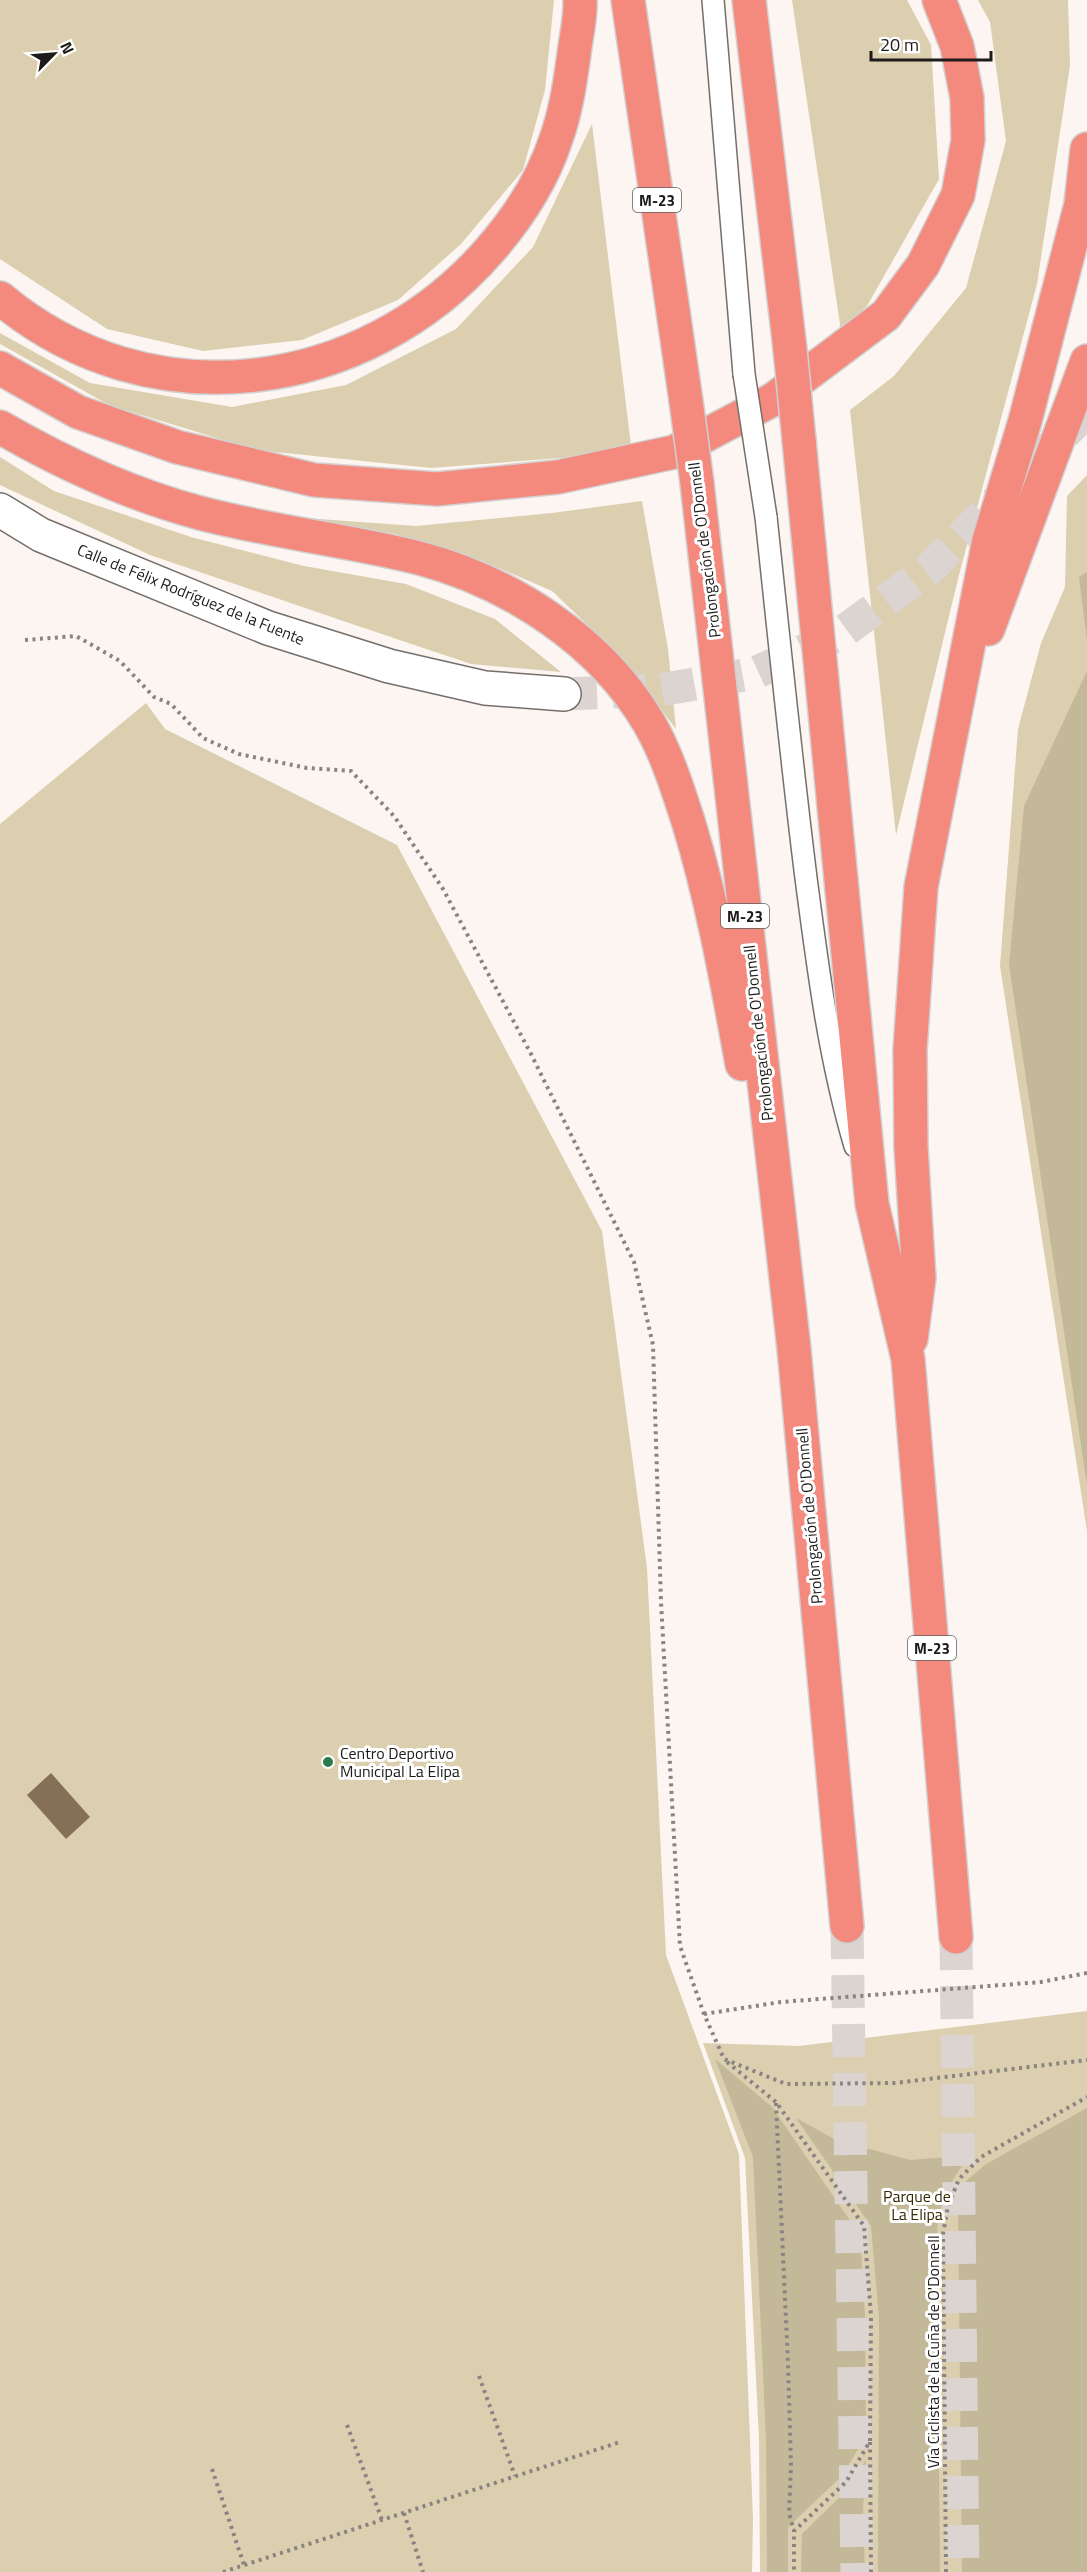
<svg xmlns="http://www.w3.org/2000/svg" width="1087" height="2572" viewBox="0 0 1087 2572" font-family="'Titillium Web',sans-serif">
  <rect width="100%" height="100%" fill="#fcf5f1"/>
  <g fill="#dbcfaf">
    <path d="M0,0H554L545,90L523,170L461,244L398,300L302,340L203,351L107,329L0,259Z"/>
    <path d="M792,0H907L931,45L939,179L867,306L841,331Z"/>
    <path d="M978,0H1068L1070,66L1037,284L959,575L896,835L850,410L894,376L966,288L1006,141L990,22Z"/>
    <path d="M592,124L631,446L574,457L431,468L256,450L109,405L0,344V333L90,383L232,407L346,385L456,329L533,247Z"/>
    <path d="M0,457L54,491L191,537L304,566L406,584L495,619L561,672L471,664L352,624L150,555L0,485Z"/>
    <path d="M1087,475V1531L1000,966L1018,729L1041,643L1065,587L1067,496Z"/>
    <path d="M642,501L668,649L676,729L622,658L552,591L480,560L395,534L305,518L416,526L552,513Z"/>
    <path d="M146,703L165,729L397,845L602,1231L647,1568L666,1955L739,2154L753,2520L752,2572H0V824Z"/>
    <path d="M1087,2011V2572H760L759,2438L745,2158L703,2043L799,2046Z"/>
  </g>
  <g fill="#c3b898">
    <path d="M1087,572V640L1079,577Z"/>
    <path d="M1087,671V1485L1009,965L1024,806Z"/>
    <path d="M715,2059L772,2107L860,2235L865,2315L866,2436L842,2476L788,2527V2572H767L766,2440L753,2157Z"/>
    <path d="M1087,2108V2572H962L958,2203L965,2182L986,2164Z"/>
    <path d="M796,2118L836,2140L910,2160L971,2155C950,2180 941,2198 937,2230L940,2572H878L879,2318L871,2226Z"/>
    <path d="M866,2460L863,2510L865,2572H801L802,2534L848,2489Z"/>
  </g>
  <path fill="#856f56" d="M51,1773L90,1817L66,1839L27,1795Z"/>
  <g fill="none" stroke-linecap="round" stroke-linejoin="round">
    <path stroke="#dbd4d1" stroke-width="33" stroke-dasharray="33 16" stroke-linecap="butt" d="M564,694L661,690L755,673L840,634L929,569L1087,411"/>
    <g stroke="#dbd4d1" stroke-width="33" stroke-dasharray="33 16" stroke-linecap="butt">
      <path d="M847,1926L857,2572"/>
      <path d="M956,1937L963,2572"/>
    </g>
    <defs>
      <g id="lane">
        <path d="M713,0L744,374"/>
        <path d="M766,517C779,638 791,758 806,878C818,969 829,1058 855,1146"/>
      </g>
      <path id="street" d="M0,510L41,535L268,628L389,666L485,688L564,694"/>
      <g id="highway">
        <path d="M628,0L686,401"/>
        <path d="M749,0L790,349"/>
        <path d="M0,298C149,423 363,395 489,251C517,219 543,179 556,139C566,111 570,83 574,54C576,36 581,18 580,0"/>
        <path d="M0,368L78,412L177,447L314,480L437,489L558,477L674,452L774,399L886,315L923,265L958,195L968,140L967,98L957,46L939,0"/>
        <path d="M0,427C64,464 129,494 200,513C272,532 347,540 419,558C510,582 601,641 649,723C667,754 678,790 689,824C713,903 727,983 742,1064"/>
        <path d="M799,440L872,1204L908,1359L956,1937"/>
        <path d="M697,483L794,1349L847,1926"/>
        <path d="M988,629L1087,361"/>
        <path d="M911,1339L919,1278L911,1147L910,1050L921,887L989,540L1025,421L1081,204L1087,149"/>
      </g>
    </defs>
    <use href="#lane" stroke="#756f6c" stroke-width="24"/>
    <use href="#street" stroke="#756f6c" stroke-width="36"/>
    <use href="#highway" stroke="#d2d1d1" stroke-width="36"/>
    <g stroke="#898481" stroke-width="4" stroke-dasharray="3 4.5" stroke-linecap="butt">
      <path d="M25,640L76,636L120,661L154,697L171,704L203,738L239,754L307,768L351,771L394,816L443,889L530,1052L634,1262L653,1345L661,1602L680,1946L704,2014L724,2059L786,2084L895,2083L1087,2060"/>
      <path d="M704,2014L781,2002L1041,1982L1087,1973"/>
      <path d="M727,2062L776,2102L864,2226L871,2316L870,2441L846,2482L794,2531V2572"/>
      <path d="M776,2103L788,2363L791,2466L789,2513L794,2531"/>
      <path d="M479,2376L515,2476"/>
      <path d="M347,2425L382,2520"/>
      <path d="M870,2442L871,2572"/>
      <path d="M212,2469L244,2565"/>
      <path d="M404,2513L423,2572"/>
      <path d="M223,2572L620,2442"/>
      <path d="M946,2572L943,2234L948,2206L959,2179L981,2157L1087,2097"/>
    </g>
    <use href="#lane" stroke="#fff" stroke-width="21"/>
    <use href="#street" stroke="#fff" stroke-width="33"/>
    <use href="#highway" stroke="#f48a7e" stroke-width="33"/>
    <defs>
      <path id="lane-bridge" d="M744,374L766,517"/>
      <g id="highway-bridge">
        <path d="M790,349L799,440"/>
        <path d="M686,401L697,483"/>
      </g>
    </defs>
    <use href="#lane-bridge" stroke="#756f6c" stroke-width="24" stroke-linecap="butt"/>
    <use href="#highway-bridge" stroke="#d2d1d1" stroke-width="36" stroke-linecap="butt"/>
    <use href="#lane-bridge" stroke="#fff" stroke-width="21"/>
    <use href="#highway-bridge" stroke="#f48a7e" stroke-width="33"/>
  </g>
  <circle fill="#2c7b4c" stroke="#fff" stroke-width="2" cx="328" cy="1762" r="6"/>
  <g text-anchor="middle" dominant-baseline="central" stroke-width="6" stroke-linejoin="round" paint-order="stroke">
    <g fill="#fff" stroke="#625f5f" stroke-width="1.5">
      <rect x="633" y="188" width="48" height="24" rx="4.5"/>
      <rect x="721" y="904" width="48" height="24" rx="4.5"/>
      <rect x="908" y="1636" width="48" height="24" rx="4.5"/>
    </g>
    <g font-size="15" font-weight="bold" fill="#1e1b1a">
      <text x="657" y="200">M-23</text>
      <text x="745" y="916">M-23</text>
      <text x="932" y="1648">M-23</text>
    </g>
    <g font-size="16" fill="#1e1b1a" stroke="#fff">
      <text transform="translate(704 550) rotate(-97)">Prolongación de O'Donnell</text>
      <text transform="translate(191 594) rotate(22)">Calle de Félix Rodríguez de la Fuente</text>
      <text transform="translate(758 1033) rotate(-96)">Prolongación de O'Donnell</text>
      <text transform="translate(809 1516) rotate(-95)">Prolongación de O'Donnell</text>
      <text transform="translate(933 2352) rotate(-90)">Vía Ciclista de la Cuña de O'Donnell</text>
    </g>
    <g font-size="16" fill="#1e1b1a" stroke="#fff" text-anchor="start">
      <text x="340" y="1753">Centro Deportivo<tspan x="340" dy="18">Municipal La Elipa</tspan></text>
    </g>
    <g font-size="16" fill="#372a00" stroke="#fff">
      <text x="917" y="2196">Parque de<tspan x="917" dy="18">La Elipa</tspan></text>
    </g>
  </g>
  <g transform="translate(54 54) rotate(65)" stroke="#ffffff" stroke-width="4.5" paint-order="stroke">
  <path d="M0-4.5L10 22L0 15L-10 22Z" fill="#1e1b1a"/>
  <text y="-9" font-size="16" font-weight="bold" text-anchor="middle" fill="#1e1b1a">N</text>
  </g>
  <path d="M871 51v9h120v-9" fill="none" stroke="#1e1b1a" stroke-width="3"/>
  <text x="880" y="51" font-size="18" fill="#1e1b1a" stroke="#ffffff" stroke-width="4.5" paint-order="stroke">20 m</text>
</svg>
